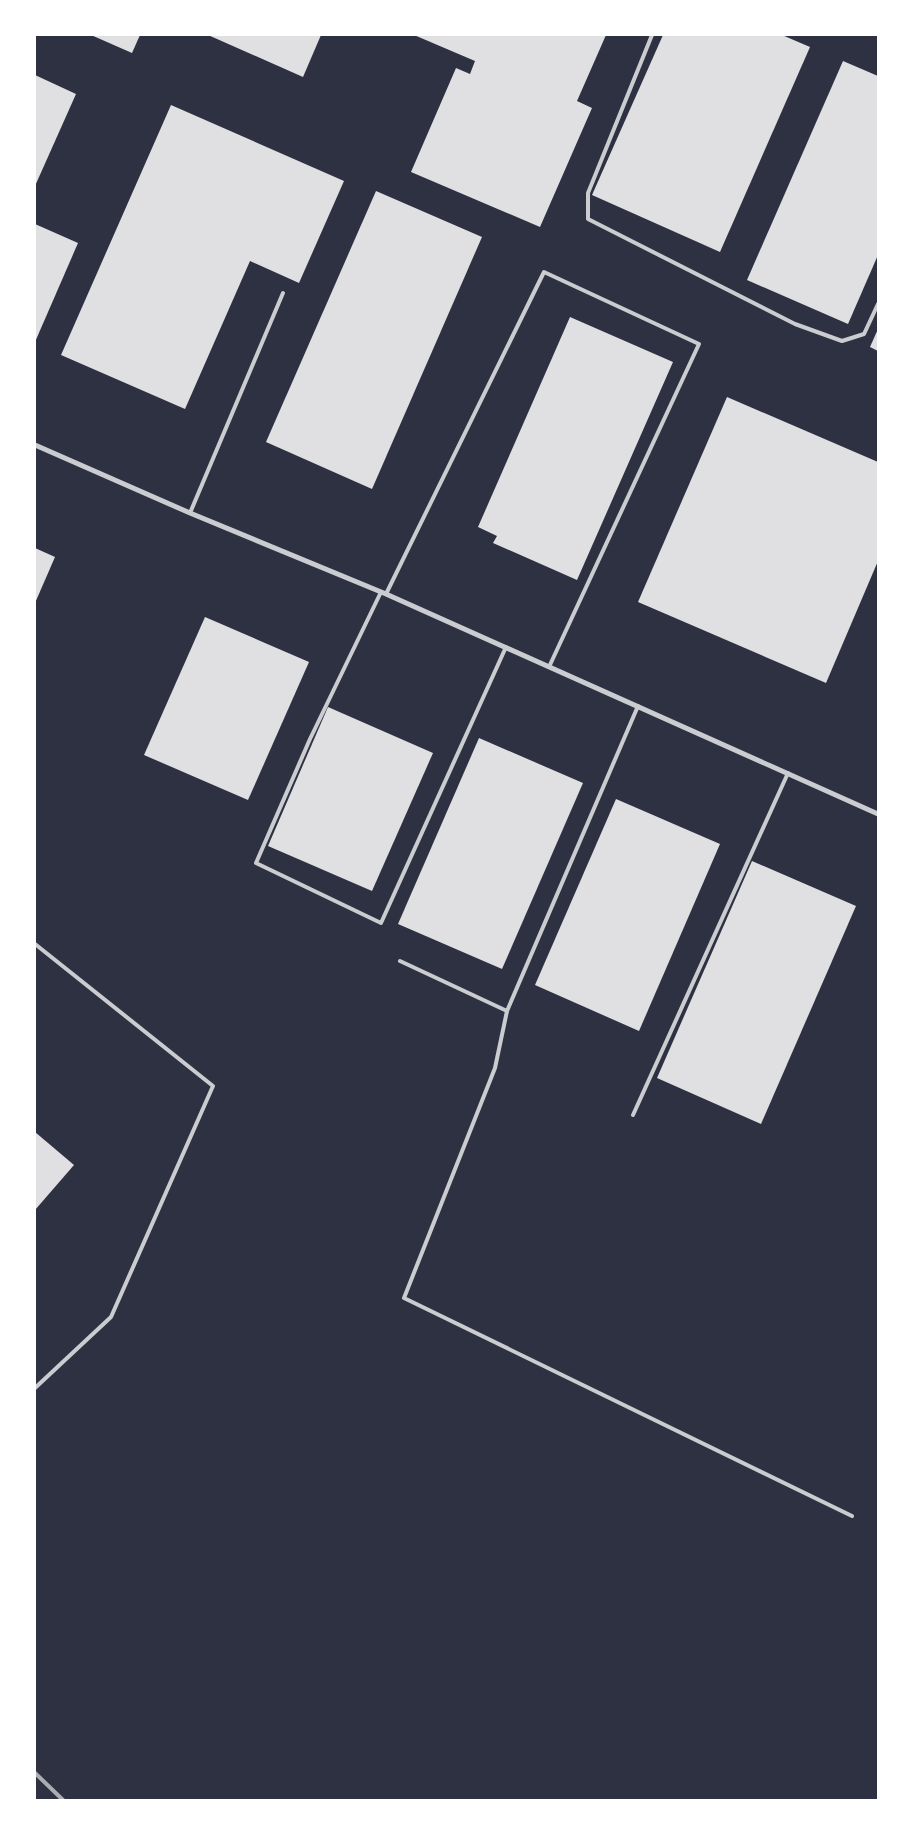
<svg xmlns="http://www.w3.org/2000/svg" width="913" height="1835" viewBox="0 0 913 1835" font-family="'DejaVu Sans',sans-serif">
  <rect width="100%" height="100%" fill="#2d3142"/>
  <g fill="#e0e0e3">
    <path d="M91,35H140L132,53Z"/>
    <path d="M208,35H321L303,77Z"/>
    <path d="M414,35H606L577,101L592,108L540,227L411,172L456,68L470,74L475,61Z"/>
    <path d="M663,35H782L810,47L720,252L592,195Z"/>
    <path d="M843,61L878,76V255L848,324L747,280Z"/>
    <path d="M35,75L76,94L35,186Z"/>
    <path d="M171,105L344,181L299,283L250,261L185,409L61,355Z"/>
    <path d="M376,191L482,237L372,489L266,442Z"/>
    <path d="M35,224L78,243L35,342Z"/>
    <path d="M570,317L673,362L577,580L493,543L497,536L478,527Z"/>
    <path d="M878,329V351L870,347Z"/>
    <path d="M727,397L878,462V561L826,683L638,602Z"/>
    <path d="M35,548L55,557L35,603Z"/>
    <path d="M205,617L309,662L248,800L144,755Z"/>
    <path d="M328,707L433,753L372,891L268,846Z"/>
    <path d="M479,738L583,783L502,969L398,924Z"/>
    <path d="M616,799L720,844L639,1031L535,985Z"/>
    <path d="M752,861L856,906L761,1124L657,1078Z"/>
    <path d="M35,1132L74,1165L35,1210Z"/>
  </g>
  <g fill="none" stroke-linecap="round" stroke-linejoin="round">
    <g stroke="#caccd0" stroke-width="4">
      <path d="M652,35L588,193V219L795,324L842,341L864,334L878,304"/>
      <path d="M190,513L283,293"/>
      <path d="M381,592L310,739L256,863L381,923L506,647"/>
      <path d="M386,594L544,272L699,344L549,667"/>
      <path d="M35,944L213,1086L111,1317L35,1388"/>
      <path d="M400,961L507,1011L638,706"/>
      <path d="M507,1011L495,1068L404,1298L852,1516"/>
      <path d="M633,1115L788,773"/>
    </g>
    <path stroke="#caccd0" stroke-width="5" d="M35,445L190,513L386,594L878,814"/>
    <path stroke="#abadb3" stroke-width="4" d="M35,1773L63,1800"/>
  </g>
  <rect width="913" height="1835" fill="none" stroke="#ffffff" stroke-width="72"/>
</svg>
